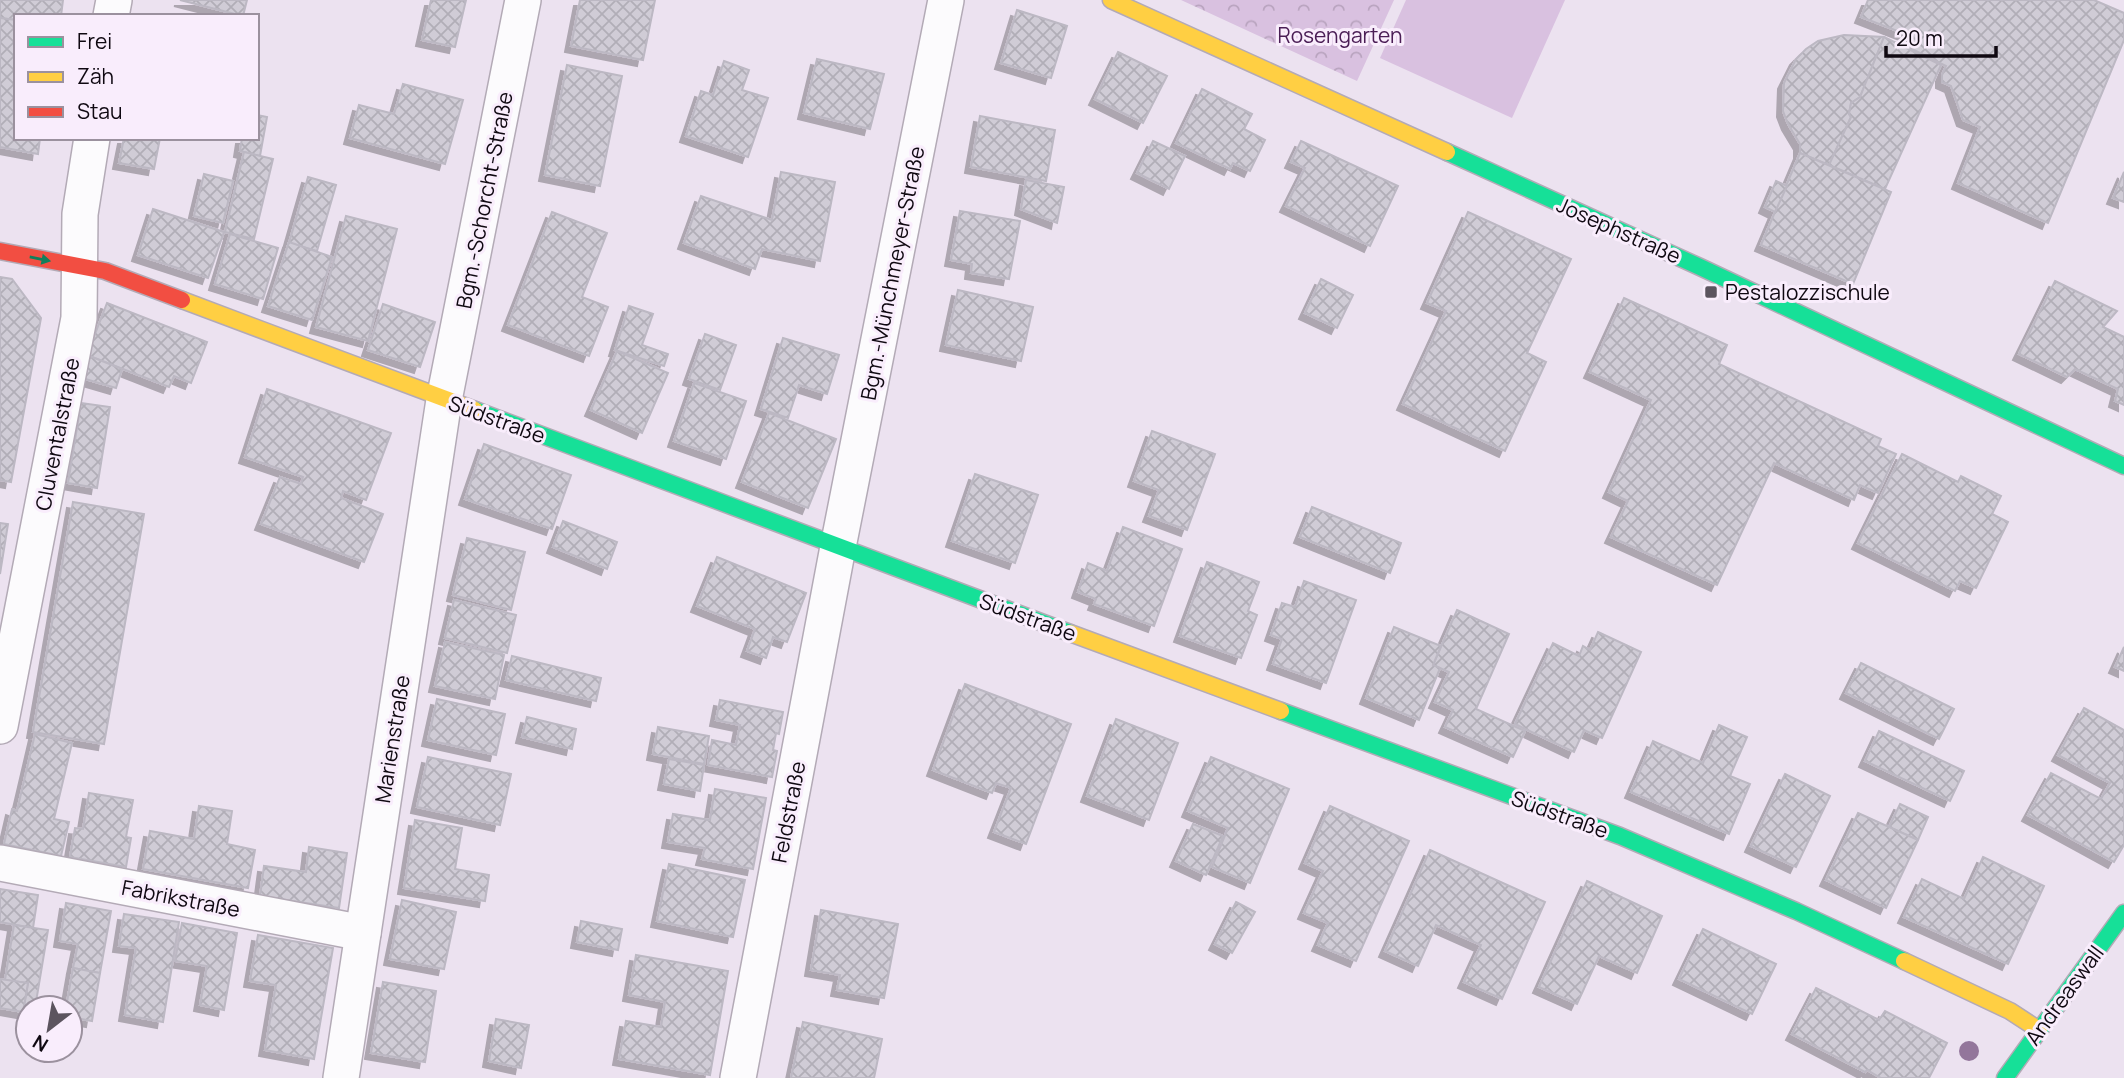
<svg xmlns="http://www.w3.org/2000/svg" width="2124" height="1078" viewBox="0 0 2124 1078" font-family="Manrope,sans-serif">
  <defs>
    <pattern id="park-crowns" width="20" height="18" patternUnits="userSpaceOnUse" patternTransform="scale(1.75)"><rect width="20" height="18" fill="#d9c1e0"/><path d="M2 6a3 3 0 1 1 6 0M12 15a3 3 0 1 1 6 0" fill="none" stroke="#b9a4bf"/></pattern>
    <pattern id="building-cross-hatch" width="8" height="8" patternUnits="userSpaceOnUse" patternTransform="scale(1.75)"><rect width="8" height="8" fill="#d0ccd6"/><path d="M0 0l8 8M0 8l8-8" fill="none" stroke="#b1aeb7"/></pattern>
    <filter id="shadow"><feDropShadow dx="-6" dy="6" stdDeviation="0" flood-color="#0004"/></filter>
  </defs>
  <rect width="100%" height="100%" fill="#ece2f0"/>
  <path fill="url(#park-crowns)" d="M1181,0H1394L1357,81Z"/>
  <path fill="#d9c1e0" d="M1406,0H1565L1512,118L1380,58Z"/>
  <g fill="url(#building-cross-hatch)" stroke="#bcb8c3" stroke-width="2" filter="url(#shadow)">
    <path d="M0,0H63L61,16H16V20L0,18Z"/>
    <path d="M180,0H247L243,16Z"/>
    <path d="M431,0H466L455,47L422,40Z"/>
    <path d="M580,0H655L643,60L571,46Z"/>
    <path d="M1868,0H2094L2124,13V40L2048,223L1958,183L1980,127L1963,120L1951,86L1942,82V75L1946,66L1908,47L1913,37L1861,17Z"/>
    <path d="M1017,10L1067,26L1051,78L1001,63Z"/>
    <path d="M0,18L16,20V138H40L38,154L0,147Z"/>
    <path d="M1844,35L1884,37L1860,97L1851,103L1849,114L1851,117L1829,165L1800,153V144L1788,124L1783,111L1784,83L1796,59L1806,49L1818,41Z"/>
    <path d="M1884,37L1941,65L1885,189L1829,165L1851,117L1849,114L1851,103L1860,97Z"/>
    <path d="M1118,52L1167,76L1143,123L1095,99Z"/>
    <path d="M817,59L884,74L870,129L804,113Z"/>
    <path d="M724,61L749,70L742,90L768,98L748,157L686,136L701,91L713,95Z"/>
    <path d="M567,65L622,76L600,186L545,175Z"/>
    <path d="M403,84L463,100L445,164L350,138L359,105L394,114Z"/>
    <path d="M1202,89L1252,114L1244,129L1265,140L1250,171L1233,163L1230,169L1176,143Z"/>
    <path d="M257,115L267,117L260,156L240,151L242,138H257Z"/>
    <path d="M980,116L1055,130L1046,181L971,167Z"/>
    <path d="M124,138H160L154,169L119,163Z"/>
    <path d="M1153,141L1185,156L1169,189L1137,173Z"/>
    <path d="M1301,141L1398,186L1370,246L1286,206L1305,168L1291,162Z"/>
    <path d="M244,152L273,159L254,239L225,232Z"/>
    <path d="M1800,153L1891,192L1853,284L1761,245Z"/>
    <path d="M781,172L835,182L820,261L762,249L755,269L684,243L701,196L772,220Z"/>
    <path d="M2124,172V202L2113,198Z"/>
    <path d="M204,174L233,181L223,223L194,216Z"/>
    <path d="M308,177L336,185L317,251L289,243Z"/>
    <path d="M1026,180L1064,187L1057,223L1021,209Z"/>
    <path d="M1776,181L1787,186L1775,212L1765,207Z"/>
    <path d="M153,209L224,232L208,278L138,255Z"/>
    <path d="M960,211L1020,221L1009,279L971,273L972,264L951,260Z"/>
    <path d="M552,212L607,233L582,297L608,307L589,356L508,325Z"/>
    <path d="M1468,212L1571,259L1527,353L1546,362L1505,451L1403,404L1446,311L1427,303Z"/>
    <path d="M346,216L397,229L368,341L316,327Z"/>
    <path d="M230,234L278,248L263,299L215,284Z"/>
    <path d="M289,242L332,257L312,320L268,306Z"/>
    <path d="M0,277L12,279L41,318L11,482L0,480Z"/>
    <path d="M1321,279L1353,295L1337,328L1305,313Z"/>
    <path d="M2055,281L2117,311L2103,327L2124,337V405L2115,401L2118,389L2075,369L2067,377L2019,354Z"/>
    <path d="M958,290L1033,307L1021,361L946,345Z"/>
    <path d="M1624,298L1727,345L1719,364L1881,439L1878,446L1896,454L1878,493L1860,485L1854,500L1774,463L1717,585L1611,537L1628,501L1609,492L1651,400L1590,372Z"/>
    <path d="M107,303L207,342L191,383L174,376L169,387L87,355Z"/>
    <path d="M383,304L435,322L420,367L368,350Z"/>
    <path d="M629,306L653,314L642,345L668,354L664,366L615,350Z"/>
    <path d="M705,334L736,345L720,390L689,379Z"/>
    <path d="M783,338L839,355L827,394L799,385L788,418L761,409Z"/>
    <path d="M617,351L668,373L642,433L591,410Z"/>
    <path d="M87,355L122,369L116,388L82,378Z"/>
    <path d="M694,383L746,401L726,459L674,441Z"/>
    <path d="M267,389L391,433L366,500L343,491L341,498L383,514L364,562L261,524L280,477L301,484L303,477L245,457Z"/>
    <path d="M81,403L110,407L97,488L68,483Z"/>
    <path d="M769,413L836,439L808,508L742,482Z"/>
    <path d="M1152,431L1215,454L1187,530L1149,516L1159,490L1134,481Z"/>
    <path d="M484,444L571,475L552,529L465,499Z"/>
    <path d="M1902,454L1958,482L1961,476L2001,496L1992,514L2008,522L1976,588L1960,581L1955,591L1858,543Z"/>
    <path d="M975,474L1038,495L1015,563L952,541Z"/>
    <path d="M73,502L144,514L104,744L33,732Z"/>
    <path d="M1312,507L1401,543L1390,573L1300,537Z"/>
    <path d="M563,521L617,542L607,569L553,547Z"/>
    <path d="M0,523L8,524L0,574Z"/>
    <path d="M1123,527L1182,549L1154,626L1094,604L1096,599L1078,592L1088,563L1107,571Z"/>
    <path d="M467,538L525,552L511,610L453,595Z"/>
    <path d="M717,557L806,593L787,642L773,637L766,658L747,651L755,629L697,606Z"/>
    <path d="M1207,562L1259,582L1248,611L1257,615L1241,658L1180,636Z"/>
    <path d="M1304,581L1356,600L1326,683L1273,664L1282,639L1271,635L1282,603L1295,607Z"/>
    <path d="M454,600L516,615L507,653L445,638Z"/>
    <path d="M1457,610L1509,634L1476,709L1525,731L1513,757L1445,727L1453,710L1435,702L1449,672L1433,665Z"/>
    <path d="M1394,627L1441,646L1433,665L1440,668L1419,720L1366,698Z"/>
    <path d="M1598,632L1641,652L1602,738L1584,730L1574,752L1515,724L1553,643L1579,656L1583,646L1590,650Z"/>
    <path d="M445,642L504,655L495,699L435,686Z"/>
    <path d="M2124,647V671L2115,667Z"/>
    <path d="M512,656L601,678L596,701L506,680Z"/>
    <path d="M1861,663L1954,709L1939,739L1846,693Z"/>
    <path d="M965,684L1071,724L1026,844L994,832L1011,788L996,783L992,793L933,770Z"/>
    <path d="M437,699L505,714L496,755L428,740Z"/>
    <path d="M720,700L783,712L779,734L776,733L773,750L777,751L772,777L708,765L712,740L736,745L740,725L716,720Z"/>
    <path d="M2084,708L2124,730V845L2114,862L2028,815L2051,773L2101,799L2110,783L2058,755Z"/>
    <path d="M527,717L576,729L572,749L522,737Z"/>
    <path d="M1116,719L1178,743L1149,820L1087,796Z"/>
    <path d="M1719,725L1747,737L1730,776L1750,784L1729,834L1631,792L1653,741L1703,763Z"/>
    <path d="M658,727L709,736L704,764L653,754Z"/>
    <path d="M1879,731L1964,771L1950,801L1865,761Z"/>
    <path d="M35,734L72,743L54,819L69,822L61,856L4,844L12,809L17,811Z"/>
    <path d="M428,757L511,774L500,825L417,807Z"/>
    <path d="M1211,757L1289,789L1250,883L1212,867L1228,828L1188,811Z"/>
    <path d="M669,759L704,765L700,791L664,784Z"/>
    <path d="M1785,774L1830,796L1796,867L1751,846Z"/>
    <path d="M715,789L766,798L753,869L702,859L705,848L668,842L673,814L710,820Z"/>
    <path d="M89,793L133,800L126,837L131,838L126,867L70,857L75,828L83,829Z"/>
    <path d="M1900,804L1928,817L1918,840L1889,827Z"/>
    <path d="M199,806L232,811L227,844L255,850L248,888L143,869L150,831L194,839Z"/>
    <path d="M1330,806L1409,841L1356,961L1318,945L1328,923L1304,913L1323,871L1305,863Z"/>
    <path d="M1858,813L1918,840L1886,908L1826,880Z"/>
    <path d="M415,820L462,828L455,869L489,875L485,901L404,888Z"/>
    <path d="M1193,824L1223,836L1206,875L1176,861Z"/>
    <path d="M309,847L347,853L339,908L260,896L264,866L306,872Z"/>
    <path d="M1430,850L1545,902L1502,999L1464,982L1481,945L1436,925L1418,966L1385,951Z"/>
    <path d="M1983,857L2044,886L2008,964L1904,917L1922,879L1964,899Z"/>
    <path d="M669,864L745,880L733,937L657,921Z"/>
    <path d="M1587,881L1662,916L1637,973L1599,956L1577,1004L1539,987Z"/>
    <path d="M0,889L38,895L33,928L0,922Z"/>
    <path d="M402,900L456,912L444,969L390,959Z"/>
    <path d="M1236,902L1255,912L1232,953L1215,944Z"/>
    <path d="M66,903L111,911L100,973L73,968L78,944L60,941Z"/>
    <path d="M821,910L898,924L884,998L837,990L840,975L811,970Z"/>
    <path d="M124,914L179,922L163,1022L125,1015L136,948L119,946Z"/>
    <path d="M581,921L622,929L618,950L577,942Z"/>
    <path d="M182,923L237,933L224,1010L200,1005L207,966L175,961Z"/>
    <path d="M14,925L48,930L35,1008H28V1013L23,1012L28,983L5,980Z"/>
    <path d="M1703,929L1776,964L1752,1014L1679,979Z"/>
    <path d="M258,935L333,948L314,1059L265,1050L276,985L250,981Z"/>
    <path d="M636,955L728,971L710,1075L619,1059L626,1021L661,1027L665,1002L629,995Z"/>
    <path d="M73,968L100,973L92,1021L70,1017V1008H66Z"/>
    <path d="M0,979L28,983L23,1012L0,1008Z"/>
    <path d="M383,982L436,991L425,1062L371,1053Z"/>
    <path d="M1816,988L1879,1020L1885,1011L1947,1043L1929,1078H1881L1867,1070L1865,1072L1792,1034Z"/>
    <path d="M496,1019L529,1025L521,1068L489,1061Z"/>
    <path d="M803,1022L882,1039L874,1078H791Z"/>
  </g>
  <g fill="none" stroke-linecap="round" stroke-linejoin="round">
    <defs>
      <g id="street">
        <path d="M111,16L114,0"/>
        <path d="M0,726L79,318L80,214L92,138"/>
        <path d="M0,863L363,933"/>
        <path d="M341,1078L444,400L523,0"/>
        <path d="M738,1078L838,547L946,0"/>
      </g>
      <g id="fast">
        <path d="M1447,152L1700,267L2124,466"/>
        <path d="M475,410L1070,633"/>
        <path d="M1281,711L1620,836L1796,911L1904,961"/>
        <path d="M2005,1078L2124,913"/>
      </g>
      <g id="slow">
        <path d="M1111,0L1447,152"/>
        <path d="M182,300L475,410"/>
        <path d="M1070,633L1281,711"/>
        <path d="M1904,961L2010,1011L2039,1030"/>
      </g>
      <path id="jam" d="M0,251L105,271L182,300"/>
    </defs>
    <use href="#street" stroke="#b3aab6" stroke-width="38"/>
    <use href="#fast" stroke="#b3aab6" stroke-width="19"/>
    <use href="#slow" stroke="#b3aab6" stroke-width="19"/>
    <use href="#jam" stroke="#b3aab6" stroke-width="19"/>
    <use href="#street" stroke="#fcfbfd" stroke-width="35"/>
    <use href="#fast" stroke="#16e098" stroke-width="16"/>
    <use href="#slow" stroke="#ffcf43" stroke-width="16"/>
    <use href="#jam" stroke="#f24e42" stroke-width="16"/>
  </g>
  <circle fill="#93769b" cx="1969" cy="1051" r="10"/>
  <defs><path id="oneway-solid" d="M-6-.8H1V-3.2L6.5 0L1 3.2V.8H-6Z" transform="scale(1.75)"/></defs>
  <use fill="#137f5b" href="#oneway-solid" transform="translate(40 259) rotate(11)"/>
  <rect fill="#5c545f" stroke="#f9edfc" stroke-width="2.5" x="1704" y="285" width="14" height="14" rx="3.5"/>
  <g text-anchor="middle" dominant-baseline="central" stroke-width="6" stroke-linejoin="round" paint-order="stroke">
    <g font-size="21" fill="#4a1d55" stroke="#f9edfc">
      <text x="1340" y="35">Rosengarten</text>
    </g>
    <g font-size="21" fill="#0f0811" stroke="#f9edfc">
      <text transform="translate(484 200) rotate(-79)">Bgm.-Schorcht-Straße</text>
      <text transform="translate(1619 230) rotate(24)">Josephstraße</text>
      <text transform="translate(892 273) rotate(-79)">Bgm.-Münchmeyer-Straße</text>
      <text transform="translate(497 419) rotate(20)">Südstraße</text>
      <text transform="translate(57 434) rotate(-79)">Cluventalstraße</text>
      <text transform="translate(1028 617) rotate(20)">Südstraße</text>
      <text transform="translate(392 739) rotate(-81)">Marienstraße</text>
      <text transform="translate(788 812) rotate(-79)">Feldstraße</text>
      <text transform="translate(1560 814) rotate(20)">Südstraße</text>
      <text transform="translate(181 898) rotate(11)">Fabrikstraße</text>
      <text transform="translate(2064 995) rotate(-54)">Andreaswall</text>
    </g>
    <g font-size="21" fill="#0f0811" stroke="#f9edfc" text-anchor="start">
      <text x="1725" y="292">Pestalozzischule</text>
    </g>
  </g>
  <rect x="14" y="14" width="245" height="126" fill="#f9edfc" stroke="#9b919e" stroke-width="2"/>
  <rect x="28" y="37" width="35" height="10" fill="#16e098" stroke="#9b919e" stroke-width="2"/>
  <text x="77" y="49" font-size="21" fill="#0f0811">Frei</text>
  <rect x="28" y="72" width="35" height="10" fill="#ffcf43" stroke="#9b919e" stroke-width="2"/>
  <text x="77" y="84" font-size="21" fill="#0f0811">Zäh</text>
  <rect x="28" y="107" width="35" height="10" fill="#f24e42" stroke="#9b919e" stroke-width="2"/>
  <text x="77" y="119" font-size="21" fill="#0f0811">Stau</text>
  <g transform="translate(49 1029) rotate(211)"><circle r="33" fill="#f9edfc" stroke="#9b919e" stroke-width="2"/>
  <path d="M0-5L12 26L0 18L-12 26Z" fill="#5c545f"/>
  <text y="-10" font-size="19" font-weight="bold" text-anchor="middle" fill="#0f0811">N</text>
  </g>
  <path d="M1886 46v10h110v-10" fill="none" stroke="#0f0811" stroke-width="3.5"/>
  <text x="1896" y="46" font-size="21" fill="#0f0811" stroke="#f9edfc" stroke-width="5" paint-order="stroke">20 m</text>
</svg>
